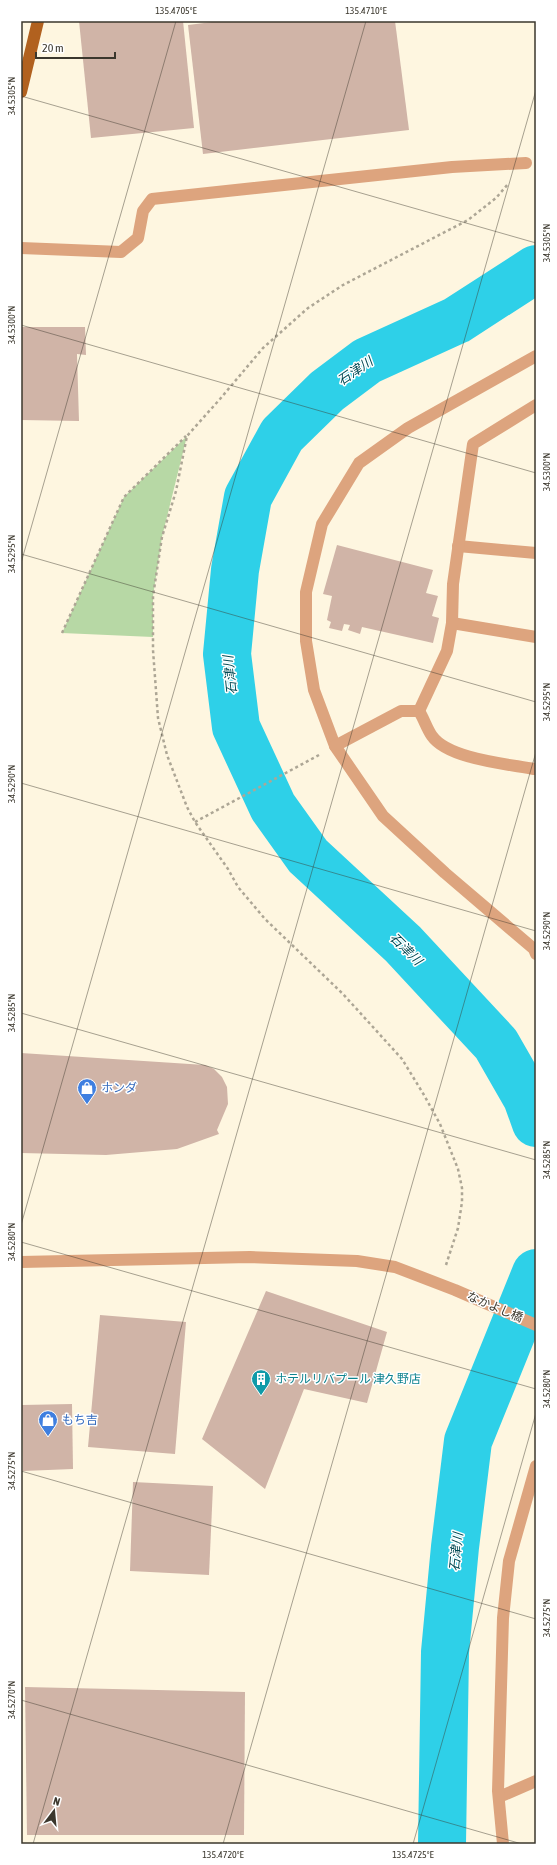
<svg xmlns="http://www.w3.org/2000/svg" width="557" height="1865" viewBox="0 0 557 1865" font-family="'Asap Condensed','Noto Sans JP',sans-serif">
  <rect width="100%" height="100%" fill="#fef6e0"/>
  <path fill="#b7d8a5" d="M187,436L162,537L153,596V637L62,633L124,497Z"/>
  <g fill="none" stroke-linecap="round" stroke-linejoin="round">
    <g stroke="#2ed0e8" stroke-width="48">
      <path d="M536,269L457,320L367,361L327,391L282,435L248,497L235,570L227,654L236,727L273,807L308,856L403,944L496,1044L527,1098L536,1123"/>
      <path d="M442,1844L445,1652L455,1547L468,1441L536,1273"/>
    </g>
  </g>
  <g fill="#d0b4a7">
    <path d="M79,21H183L194,128L91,138Z"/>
    <path d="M220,21H395L409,130L203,154L188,25Z"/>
    <path d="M21,327H85L86,355L77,354L79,421L21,420Z"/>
    <path d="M337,545L433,570L426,593L438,596L432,616L439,618L433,643L362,627L360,634L348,630L350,625L344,624L342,631L329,628L331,622L327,620L332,596L323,594Z"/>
    <path d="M21,1053L205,1065L214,1069L222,1077L227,1087L228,1104L217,1130L219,1134L177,1149L106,1155L21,1153Z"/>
    <path d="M266,1291L387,1332L367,1403L304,1389L265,1489L202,1439Z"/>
    <path d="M100,1315L186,1322L175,1454L88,1447Z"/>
    <path d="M72,1404L73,1469L23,1471L22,1405Z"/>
    <path d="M133,1482L213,1486L209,1575L130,1571Z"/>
    <path d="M25,1687L245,1692L244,1835H27Z"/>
  </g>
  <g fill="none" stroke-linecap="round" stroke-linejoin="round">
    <g stroke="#ada695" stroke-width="2.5" stroke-dasharray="3 3" stroke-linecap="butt">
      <path d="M62,633L124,497L186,436"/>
      <path d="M195,822L319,755"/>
      <path d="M446,1265L458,1228L462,1202V1188L458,1169L440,1124L424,1095L402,1059L343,994L265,919L238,887L228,869L195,822L187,807L167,755L158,718L153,650V596L162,537L176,491L187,436L220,399L263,348L308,308L343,285L468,220L496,198L508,184"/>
    </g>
    <g stroke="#dda47e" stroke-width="12">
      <path d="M21,248L121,252L138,238L143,211L152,199L452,167L526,163"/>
      <path d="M536,356L408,428L359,463L322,524L306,592V641L314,690L335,746L383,816L445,873L534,949L536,954"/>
      <path d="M458,546L536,553"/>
      <path d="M452,623L536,637"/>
      <path d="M419,711L447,651L452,623L453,584L473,444L536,405"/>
      <path d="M335,746L401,711H419C424,719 427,729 432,736C448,759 508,764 534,769"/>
      <path d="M21,1262L250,1257L357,1261L395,1267L455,1290L536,1325"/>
      <path d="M499,1797L536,1781"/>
      <path d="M503,1844L498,1791L503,1618L509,1561L536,1466"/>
    </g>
    <path stroke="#b1611f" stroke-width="12" d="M21,92L38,21"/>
  </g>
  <path fill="none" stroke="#3b372d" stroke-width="1" stroke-opacity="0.45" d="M21,96L536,243M21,325L536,473M21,554L536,702M21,563L176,21M21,783L536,931M21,1013L536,1160M21,1225L366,21M21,1242L536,1389M21,1471L536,1619M21,1700L522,1844M33,1844L536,90M223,1844L536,752M413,1844L536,1413"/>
  <defs>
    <symbol id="shop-pin" viewBox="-11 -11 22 30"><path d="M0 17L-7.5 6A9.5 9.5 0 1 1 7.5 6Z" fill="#3f7fe0" stroke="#fff"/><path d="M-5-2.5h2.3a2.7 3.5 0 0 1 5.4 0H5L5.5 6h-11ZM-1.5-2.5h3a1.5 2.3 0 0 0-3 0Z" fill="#fff"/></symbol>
    <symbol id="building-pin" viewBox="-11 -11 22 30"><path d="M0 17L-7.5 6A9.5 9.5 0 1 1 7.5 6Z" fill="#0f9aa8" stroke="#fff"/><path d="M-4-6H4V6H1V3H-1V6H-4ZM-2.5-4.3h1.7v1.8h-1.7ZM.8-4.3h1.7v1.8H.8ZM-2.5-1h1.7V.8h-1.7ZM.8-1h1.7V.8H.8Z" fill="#fff"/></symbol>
  </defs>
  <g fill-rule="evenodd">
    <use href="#shop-pin" x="76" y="1077" width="22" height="30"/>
    <use href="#building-pin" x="250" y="1368" width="22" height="30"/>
    <use href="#shop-pin" x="37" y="1409" width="22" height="30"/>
  </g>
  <g text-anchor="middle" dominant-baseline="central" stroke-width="3" stroke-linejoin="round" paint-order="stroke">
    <g font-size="12" fill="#366cbe" stroke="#fff" text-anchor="start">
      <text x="101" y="1088">ホンダ</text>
      <text x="62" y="1420">もち吉</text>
    </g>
    <g font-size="12" fill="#3b372d" stroke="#fff">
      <text transform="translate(495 1307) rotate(23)">なかよし橋</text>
    </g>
    <g font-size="12" fill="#0d838f" stroke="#fff" text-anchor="start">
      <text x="275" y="1379">ホテルリバプール 津久野店</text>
    </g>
    <g font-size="13" font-style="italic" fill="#024953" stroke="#fff">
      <text transform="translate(355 371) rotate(-34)">石津川</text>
      <text transform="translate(230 675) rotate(-96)">石津川</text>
      <text transform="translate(406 949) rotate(45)">石津川</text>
      <text transform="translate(456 1552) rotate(-84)">石津川</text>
    </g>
  </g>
  <rect width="557" height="1865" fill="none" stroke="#ffffff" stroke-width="44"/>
  <g transform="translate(54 1811) rotate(16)" stroke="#ffffff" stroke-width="3" paint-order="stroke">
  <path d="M0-3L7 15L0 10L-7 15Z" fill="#3b372d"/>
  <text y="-6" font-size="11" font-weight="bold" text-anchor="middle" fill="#3b372d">N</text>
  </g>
  <path d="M36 52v6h79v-6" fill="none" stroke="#3b372d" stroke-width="2"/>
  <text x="42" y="52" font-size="12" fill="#3b372d" stroke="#ffffff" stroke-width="3" paint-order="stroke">20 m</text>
  <rect x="22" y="22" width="513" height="1821" fill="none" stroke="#3b372d" stroke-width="1.5"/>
  <g font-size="10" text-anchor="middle" fill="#3b372d">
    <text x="176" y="14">135.4705°E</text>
    <text x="366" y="14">135.4710°E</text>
    <text transform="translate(11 96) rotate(-90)" y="4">34.5305°N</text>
    <text transform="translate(546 243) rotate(-90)" y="4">34.5305°N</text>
    <text transform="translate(11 325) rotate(-90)" y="4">34.5300°N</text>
    <text transform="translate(546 472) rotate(-90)" y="4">34.5300°N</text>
    <text transform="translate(11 554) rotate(-90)" y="4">34.5295°N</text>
    <text transform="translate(546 702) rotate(-90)" y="4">34.5295°N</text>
    <text transform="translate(11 784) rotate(-90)" y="4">34.5290°N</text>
    <text transform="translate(546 931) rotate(-90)" y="4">34.5290°N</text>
    <text transform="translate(11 1013) rotate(-90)" y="4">34.5285°N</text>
    <text transform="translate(546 1160) rotate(-90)" y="4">34.5285°N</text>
    <text transform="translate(11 1242) rotate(-90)" y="4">34.5280°N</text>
    <text transform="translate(546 1389) rotate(-90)" y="4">34.5280°N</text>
    <text transform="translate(11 1471) rotate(-90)" y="4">34.5275°N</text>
    <text transform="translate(546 1618) rotate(-90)" y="4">34.5275°N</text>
    <text transform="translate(11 1700) rotate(-90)" y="4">34.5270°N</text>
    <text x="223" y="1858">135.4720°E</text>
    <text x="413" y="1858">135.4725°E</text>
  </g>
</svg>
